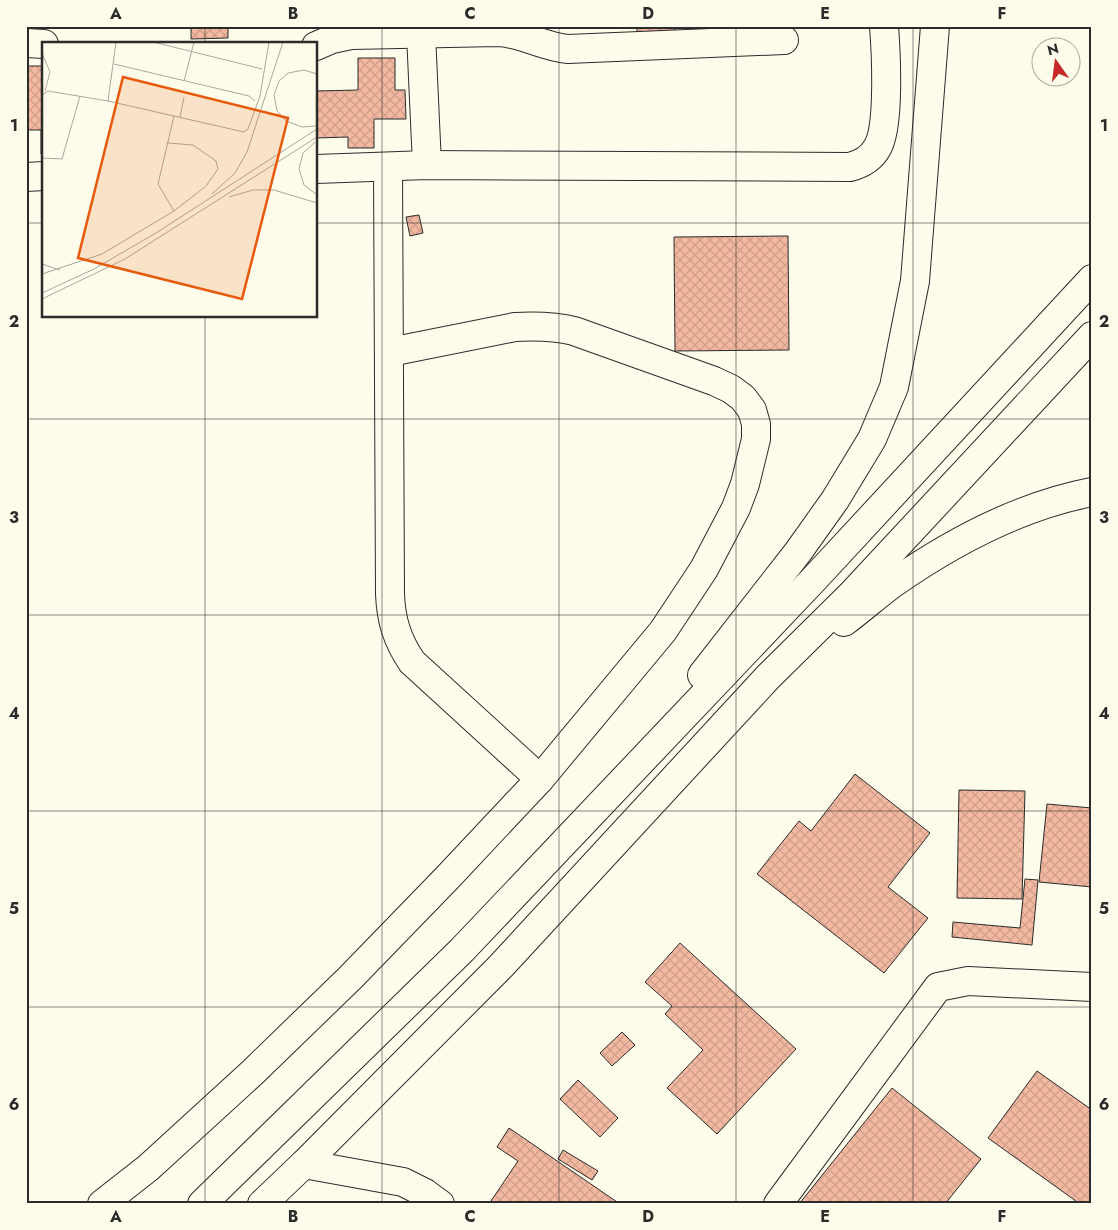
<svg xmlns="http://www.w3.org/2000/svg" width="1118" height="1230" viewBox="0 0 1118 1230" font-family="Jost,sans-serif">
  <defs>
    <pattern id="building-cross-hatch" width="8" height="8" patternUnits="userSpaceOnUse" patternTransform="scale(1.25)"><rect width="8" height="8" fill="#f2b8a0"/><path d="M0 0l8 8M0 8l8-8" fill="none" stroke="#d09e8a"/></pattern>
  </defs>
  <rect width="100%" height="100%" fill="#fdfbea"/>
  <g fill="url(#building-cross-hatch)" stroke="#2b2b2b">
    <path d="M191,26H228V38L191,39Z"/>
    <path d="M637,26H675V33L637,34Z"/>
    <path d="M358,58H395V90H405L406,119H374V148H348V137L316,138V91L358,90Z"/>
    <path d="M26,66H44V154H41V130H26Z"/>
    <path d="M419,215L423,233L410,236L406,217Z"/>
    <path d="M788,236L789,350L675,351L674,237Z"/>
    <path d="M855,774L930,833L888,887L928,918L884,973L757,874L799,821L811,831Z"/>
    <path d="M959,790L1025,791L1022,899L957,898Z"/>
    <path d="M1047,804L1092,808V887L1039,882Z"/>
    <path d="M1025,879L1038,880L1032,945L952,937L953,922L1020,928Z"/>
    <path d="M680,943L796,1049L717,1134L667,1088L703,1050L665,1014L672,1006L645,982Z"/>
    <path d="M622,1032L635,1045L612,1066L600,1053Z"/>
    <path d="M1037,1071L1092,1110V1204H1080L988,1138Z"/>
    <path d="M578,1080L618,1118L600,1137L560,1099Z"/>
    <path d="M892,1088L981,1159L945,1204H799Z"/>
    <path d="M509,1128L620,1204H489L518,1161L497,1147Z"/>
    <path d="M563,1150L598,1171L592,1180L558,1159Z"/>
  </g>
  <g fill="none" stroke-linecap="round" stroke-linejoin="round">
    <defs>
      <g id="minor">
        <path d="M421,34L427,165"/>
        <path d="M26,43L44,44"/>
        <path d="M316,46L332,39L351,35L498,32C523,33 543,47 568,49L784,40"/>
        <path d="M388,167L390,594C391,620 397,640 412,662L540,779"/>
        <path d="M316,169L427,165L850,167C861,164 871,159 877,148C890,128 886,52 884,26"/>
        <path d="M26,177L44,176"/>
        <path d="M304,1164L403,1182L425,1193L440,1204"/>
        <path d="M102,1204L148,1168L253,1072L350,978L448,877L540,779L663,631L704,569L736,508L745,484L756,439V424L752,410L743,398L731,389L714,381L574,331C554,326 536,326 515,327L390,352"/>
        <path d="M778,1204L938,987L968,981L1092,987"/>
      </g>
      <g id="highway">
        <path d="M844,622C860,610 876,596 892,584C952,542 1019,506 1092,492"/>
        <path d="M702,675L798,552L835,500L872,439L894,387L915,281L935,26"/>
        <path d="M202,1204L462,950L816,577L1092,279"/>
        <path d="M262,1204L304,1164L501,966L768,677L851,595L1092,336"/>
      </g>
    </defs>
    <use href="#minor" stroke="#2b2b2b" stroke-width="30"/>
    <use href="#highway" stroke="#2b2b2b" stroke-width="30"/>
    <use href="#minor" stroke="#fdfbea" stroke-width="28"/>
    <use href="#highway" stroke="#fdfbea" stroke-width="28"/>
  </g>
  <path fill="none" stroke="#2b2b2b" stroke-width="1" stroke-opacity="0.55" d="M205,26V44M382,26V1204M559,26V1204M736,26V1204M913,26V1204M26,223H44M316,223H1092M205,316V1204M26,419H1092M26,615H1092M26,811H1092M26,1007H1092"/>
  <g transform="translate(42 42)">
    <rect width="275" height="275" fill="#fdfbea"/>
    <path fill="none" stroke="#a9a89e" stroke-width="1" d="M111,0L220,27M0,11L8,30L3,49M72,22L207,54L213,59M275,32L262,28L246,31L237,39L232,53L235,69L244,79L260,85L275,84M142,39L152,0M0,53L6,49L66,59L202,90L206,87L218,54L227,0M66,59L74,0M138,75L142,55M273,100L261,111L257,127L262,143L275,153M0,116L20,117L38,54M170,152L193,131L205,110L241,0M187,155L211,148H232L275,161M132,169L116,142L132,74M0,222L18,228M0,232L60,212L132,169L164,144L176,127L174,119L151,103L126,101M0,251L52,227L114,191L275,87M0,257L83,217L275,95"/>
    <path fill="#e8590c" fill-opacity="0.15" stroke="#e8590c" stroke-width="2.5" d="M81,35L246,76L200,257L36,216Z"/>
    <rect width="275" height="275" fill="none" stroke="#2b2b2b" stroke-width="2.5"/>
  </g>
  <rect width="1118" height="1230" fill="none" stroke="#fdfbea" stroke-width="55"/>
  <g transform="translate(1056 62) rotate(346)"><circle r="24" fill="#fdfbea" stroke="#a9a89e"/>
  <path d="M0-4L9 19L0 12L-9 19Z" fill="#c62828"/>
  <text y="-8" font-size="14" font-weight="bold" text-anchor="middle" fill="#2b2b2b">N</text>
  </g>
  <rect x="28" y="28" width="1062" height="1174" fill="none" stroke="#2b2b2b" stroke-width="2"/>
  <g font-size="16" text-anchor="middle" font-weight="bold" fill="#2b2b2b">
    <text x="116" y="19">A</text>
    <text x="293" y="19">B</text>
    <text x="470" y="19">C</text>
    <text x="648" y="19">D</text>
    <text x="825" y="19">E</text>
    <text x="1002" y="19">F</text>
    <text x="14" y="131">1</text>
    <text x="1104" y="131">1</text>
    <text x="14" y="327">2</text>
    <text x="1104" y="327">2</text>
    <text x="14" y="523">3</text>
    <text x="1104" y="523">3</text>
    <text x="14" y="719">4</text>
    <text x="1104" y="719">4</text>
    <text x="14" y="914">5</text>
    <text x="1104" y="914">5</text>
    <text x="14" y="1110">6</text>
    <text x="1104" y="1110">6</text>
    <text x="116" y="1222">A</text>
    <text x="293" y="1222">B</text>
    <text x="470" y="1222">C</text>
    <text x="648" y="1222">D</text>
    <text x="825" y="1222">E</text>
    <text x="1002" y="1222">F</text>
  </g>
</svg>
